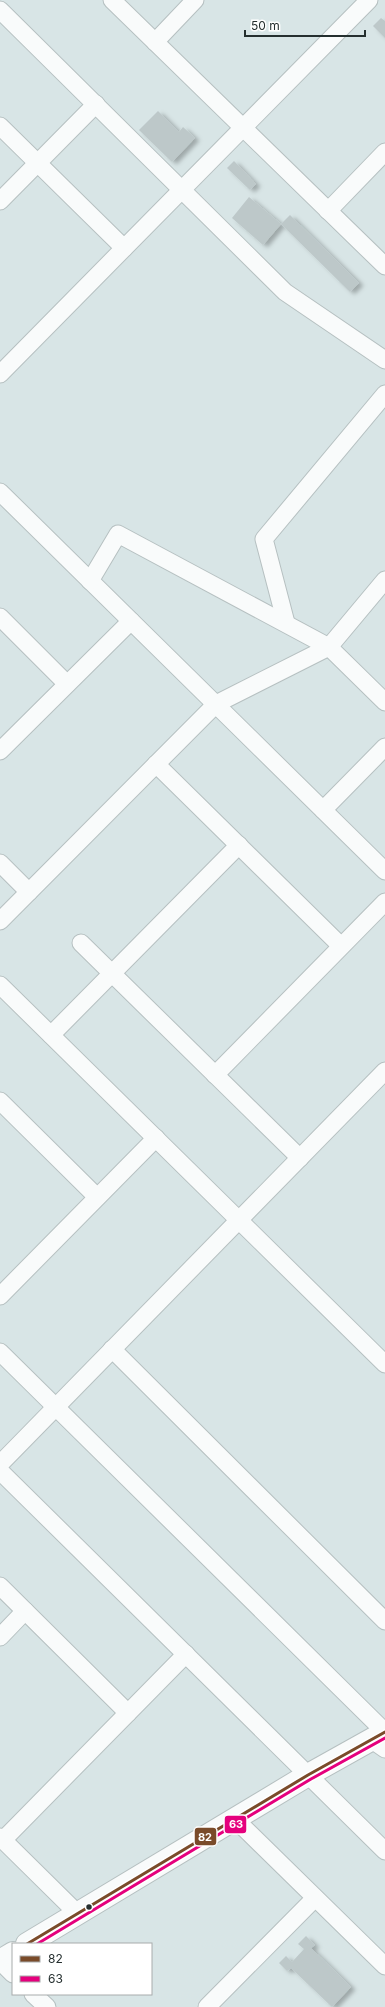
<svg xmlns="http://www.w3.org/2000/svg" width="385" height="2007" viewBox="0 0 385 2007" font-family="Inter,sans-serif">
  <defs>
    <filter id="shadow"><feDropShadow dx="4.5" dy="2.5" stdDeviation="2" flood-color="#0004"/></filter>
  </defs>
  <rect width="100%" height="100%" fill="#d8e5e6"/>
  <g fill="#bdc8c9" filter="url(#shadow)">
    <path d="M381,18L385,21V38L373,26Z"/>
    <path d="M158,111L179,132L183,127L195,138L172,162L139,130Z"/>
    <path d="M234,161L256,184L250,190L227,168Z"/>
    <path d="M249,197L281,224L263,245L232,218Z"/>
    <path d="M290,215L359,283L350,292L281,224Z"/>
    <path d="M306,1936L315,1945L311,1948L351,1987L332,2007L291,1968L287,1971L279,1963L286,1956L292,1962L304,1949L298,1944Z"/>
  </g>
  <g fill="none" stroke-linecap="round" stroke-linejoin="round">
    <defs>
      <g id="minor">
        <path d="M112,0L385,266"/>
        <path d="M0,10L285,292L385,360"/>
        <path d="M155,42L195,0"/>
        <path d="M0,126L124,248"/>
        <path d="M0,201L96,104"/>
        <path d="M328,211L385,152"/>
        <path d="M0,374L369,0"/>
        <path d="M0,492L385,871"/>
        <path d="M90,581L118,534L329,647L385,702"/>
        <path d="M0,617L67,684"/>
        <path d="M286,623L264,539L385,394"/>
        <path d="M0,751L131,621"/>
        <path d="M156,764L341,946"/>
        <path d="M323,810L385,747"/>
        <path d="M0,863L29,892"/>
        <path d="M0,921L216,704L329,647L385,580"/>
        <path d="M81,943L300,1158"/>
        <path d="M0,985L385,1364"/>
        <path d="M51,1035L239,845"/>
        <path d="M215,1075L385,902"/>
        <path d="M0,1101L97,1197"/>
        <path d="M0,1296L156,1138"/>
        <path d="M112,1349L385,1621"/>
        <path d="M0,1352L385,1732"/>
        <path d="M0,1464L385,1071"/>
        <path d="M0,1471L385,1851"/>
        <path d="M0,1586L128,1713"/>
        <path d="M0,1637L25,1611"/>
        <path d="M372,1740L385,1749"/>
        <path d="M235,1819L385,1966"/>
        <path d="M0,1837L77,1913"/>
        <path d="M3,1840L186,1654"/>
        <path d="M0,1961L13,1974"/>
        <path d="M33,1994L47,2007"/>
        <path d="M207,2007L315,1898"/>
      </g>
      <g id="secondary">
        <path d="M27,1944L308,1775L385,1732"/>
        <path d="M0,1961L13,1953"/>
      </g>
    </defs>
    <use href="#minor" stroke="#b6c0c1" stroke-width="19"/>
    <use href="#secondary" stroke="#b6c0c1" stroke-width="24"/>
    <use href="#minor" stroke="#f9fbfb" stroke-width="17"/>
    <use href="#secondary" stroke="#f9fbfb" stroke-width="22"/>
    <defs>
      <path id="bus-1" d="M27,1944L308,1775L385,1732"/>
      <path id="bus-2" d="M37,1944L311,1779L385,1738"/>
    </defs>
    <use href="#bus-1" stroke="#fff" stroke-width="6"/>
    <use href="#bus-2" stroke="#fff" stroke-width="6"/>
    <use href="#bus-1" stroke="#7a4b2a" stroke-width="3"/>
    <use href="#bus-2" stroke="#e5007d" stroke-width="3"/>
  </g>
  <circle fill="#252f2f" stroke="#fff" stroke-width="1.5" cx="89" cy="1907" r="3.5"/>
  <g stroke="#fff" stroke-width="1.5">
    <rect x="224" y="1815" width="23" height="19" rx="4" fill="#e5007d"/>
    <rect x="194" y="1827" width="23" height="19" rx="4" fill="#7a4b2a"/>
  </g>
  <g font-size="11" text-anchor="middle" font-weight="bold" fill="#fff">
    <text x="236" y="1828">63</text>
    <text x="205" y="1841">82</text>
  </g>
  <rect x="12" y="1943" width="140" height="52" fill="#ffffff" stroke="#a8acac"/>
  <rect x="20" y="1956" width="20" height="6" fill="#7a4b2a" stroke="#a8acac"/>
  <text x="48" y="1963" font-size="12" fill="#252f2f">82</text>
  <rect x="20" y="1976" width="20" height="6" fill="#e5007d" stroke="#a8acac"/>
  <text x="48" y="1983" font-size="12" fill="#252f2f">63</text>
  <path d="M245 30v6h120v-6" fill="none" stroke="#252f2f" stroke-width="2"/>
  <text x="251" y="30" font-size="12" fill="#252f2f" stroke="#ffffff" stroke-width="3" paint-order="stroke">50 m</text>
</svg>
